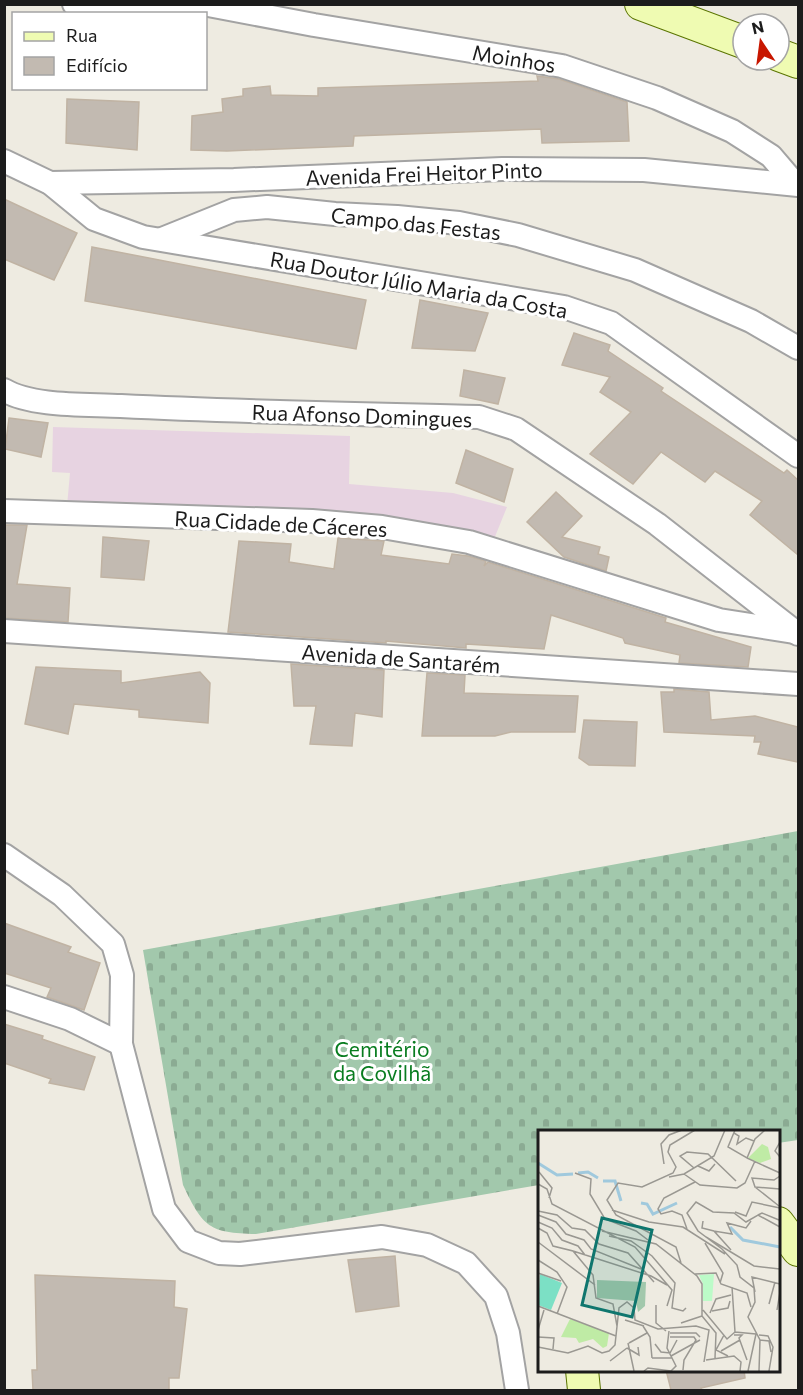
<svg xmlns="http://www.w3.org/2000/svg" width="803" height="1395" viewBox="0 0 803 1395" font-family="Commissioner,sans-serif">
  <defs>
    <pattern id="cemetery-stones" width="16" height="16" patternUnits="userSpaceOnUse" patternTransform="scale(1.5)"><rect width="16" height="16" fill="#a2c8ac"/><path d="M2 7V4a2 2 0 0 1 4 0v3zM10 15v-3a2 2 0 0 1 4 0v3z" fill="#8bab93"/></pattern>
  </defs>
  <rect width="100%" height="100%" fill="#eeebe1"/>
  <path fill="#e7d3e1" d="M53,427L350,436L349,484L453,493L507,507L492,544L67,506L70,473L52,472Z"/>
  <path fill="url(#cemetery-stones)" d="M798,831V1140L778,1143V1131H539V1185L256,1234C209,1233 203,1227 183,1185L143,950Z"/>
  <g fill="#c2bab1" stroke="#c0b3a3" stroke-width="1.5">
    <path d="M537,76L559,79L627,102L629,141L542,143L541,129L354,136L353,146L227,151L191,150L192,116L223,112L222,99L243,96V89L270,86L271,95L318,96V88L538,81Z"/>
    <path d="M67,99L139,102L137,150L66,143Z"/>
    <path d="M4,199L77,233L54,280L4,259Z"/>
    <path d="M92,247L366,300L356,349L85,301Z"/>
    <path d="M420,300L488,313L475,351L412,348Z"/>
    <path d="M574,333L610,345L608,351L663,388L661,391L784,473L787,470L798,480V555L750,515L762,501L715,471L705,482L661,452L633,484L590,454L631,412L600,392L610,377L562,365Z"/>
    <path d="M464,370L505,378L498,404L460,396Z"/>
    <path d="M9,418L48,423L41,457L5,449Z"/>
    <path d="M466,450L513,469L504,502L456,483Z"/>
    <path d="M556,492L582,516L562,537L600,547L598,554L609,557L606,571L564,557L527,522Z"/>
    <path d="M4,525H27L17,584L70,588L68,622L4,618Z"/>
    <path d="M103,537L149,541L144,580L101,577Z"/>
    <path d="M338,538L384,541L381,555L449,564L452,554L468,556L486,561L484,566L488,562L666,618L665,622L751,647L748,667L679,663L680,655L625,643L623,638L551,615L544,649L466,644V648L386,641V643L228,632L239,541L291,544L289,562L334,569Z"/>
    <path d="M291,664L384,670L382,717L355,713L352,746L310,744L316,706H294Z"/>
    <path d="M36,667L121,671V683L200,672L210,683L208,723L139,717V710L74,704L68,734L25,724Z"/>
    <path d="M427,673L465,675L464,693L578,696L575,732H511L495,736H422Z"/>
    <path d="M674,689L709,692L711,720L755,716L798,727V762L758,754L761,742H754L755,736L664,732L661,692H674Z"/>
    <path d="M584,720L637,722L635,766L589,765L579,758Z"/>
    <path d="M4,923L71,947L68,952L100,963L84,1010L47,997L51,988L4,973Z"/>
    <path d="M4,1024L43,1036L42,1039L95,1057L84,1090L49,1083L51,1079L4,1063Z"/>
    <path d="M395,1256L399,1306L356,1312L348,1260Z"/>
    <path d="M35,1275L175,1281L174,1307L187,1309L179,1378H169V1390H33L32,1370H37Z"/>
    <path d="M666,1370H744L745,1378L701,1388L702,1390H671Z"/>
  </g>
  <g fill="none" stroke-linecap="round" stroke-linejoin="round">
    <defs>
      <g id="street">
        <path d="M74,4L95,10L195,4"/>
        <path d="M203,4L314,25L562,66L657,98L732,131L771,156L795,184"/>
        <path d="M4,161L50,183L94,219L143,237L564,307L611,323L798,456"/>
        <path d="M50,183L234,180L502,169L644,170L798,185"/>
        <path d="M162,239L234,210L267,207L335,214L397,217L459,223L518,235L635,270L751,321L798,348"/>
        <path d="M4,390C32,407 89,404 121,406C240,412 360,414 479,417L516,429L657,524L798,634"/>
        <path d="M4,511L312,521L382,527L469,542L719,620L794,632"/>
        <path d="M4,631L798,684"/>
        <path d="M4,855L62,895L113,944L122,975L121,1044L164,1209L188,1241L219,1253L240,1254L382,1237L427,1245L466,1263L496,1296L508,1333L517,1390"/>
        <path d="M4,997L70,1019L121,1044"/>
      </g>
      <g id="secondary">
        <path d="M641,4L743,42"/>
        <path d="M779,55L798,62"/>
        <path d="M778,1223L798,1250"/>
        <path d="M582,1370L584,1390"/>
      </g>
    </defs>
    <use href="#street" stroke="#a3a3a3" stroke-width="26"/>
    <use href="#secondary" stroke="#5b7502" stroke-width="34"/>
    <use href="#street" stroke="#fff" stroke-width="22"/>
    <use href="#secondary" stroke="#effbb2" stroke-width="32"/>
  </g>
  <g text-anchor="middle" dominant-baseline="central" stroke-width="6" stroke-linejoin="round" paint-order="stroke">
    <g font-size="21" fill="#1c1c1c" stroke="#fff">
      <text transform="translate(514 58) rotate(9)">Moinhos</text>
      <text transform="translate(424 173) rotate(-2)">Avenida Frei Heitor Pinto</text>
      <text transform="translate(416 223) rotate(6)">Campo das Festas</text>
      <text transform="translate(419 284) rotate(10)">Rua Doutor Júlio Maria da Costa</text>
      <text transform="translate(362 415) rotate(2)">Rua Afonso Domingues</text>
      <text transform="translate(281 523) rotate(3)">Rua Cidade de Cáceres</text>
      <text transform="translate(401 658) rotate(4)">Avenida de Santarém</text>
    </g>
    <g font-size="21" fill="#087c1f" stroke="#fff">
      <text x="382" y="1048">Cemitério<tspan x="382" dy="24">da Covilhã</tspan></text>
    </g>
  </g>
  <g transform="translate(538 1130)">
    <rect width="242" height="242" fill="#eeebe1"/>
    <path d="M59,150L108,152L107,176L100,182L98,171L59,168Z" fill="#a2c8ac"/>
    <path d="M176,144L174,171H165V154L161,145Z" fill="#bcfbc8"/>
    <path d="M224,14L230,17L233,29L222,33L210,28ZM32,189L71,203L69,216L65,218L55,209L41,213L38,208L23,207Z" fill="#bfeba5"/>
    <path d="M2,144L24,153L13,180L0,175Z" fill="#7ce0c5"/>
    <path fill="none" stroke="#a0c9dd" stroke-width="3" d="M0,33L19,45L35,44M40,43L50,42L60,48M65,51H77L83,71M103,73L109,74L115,84L139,73M192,97L205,110L242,117"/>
    <path fill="none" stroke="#9a9892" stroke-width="1.5" d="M197,0L190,17L209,28L217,9L227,0M196,3L201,6L199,14L208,8L216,11M242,12L237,21L242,27M209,28L242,43M126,34L123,14L131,5L144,0M160,36L171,41L177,34M156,38L142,26L149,22L170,24L198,51M1,42L14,58L11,68M37,43L53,49L52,64L67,89L98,101L110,110M146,44L162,55L199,58L207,53L217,31M242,46L236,50L214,48L217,57L242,59M131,47L146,44L176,26L187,0M0,54L9,59L14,74L97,117L134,160L129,176M217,57L241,76M74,80L111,92L145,97L187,124M0,81L19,85L34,98L47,100L61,114L90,123L116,152M197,82L208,86L214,72L242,78M0,85L18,92L28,104L46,110L53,119L103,139M220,85L224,83L241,90M165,91L164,98L176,101M0,92L14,98L24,110L40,116L47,125M0,98L9,103L15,116L35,121L55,145L58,168L75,174L79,196M149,99L144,85L134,81L123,84L120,79L126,68L157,52M64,101L118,114L159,146L164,154V186L178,203L177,228M71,106L93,111L114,126L137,153L134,178L145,181L148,178M168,107L216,136L242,139M0,112L57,155M167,113L185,143L182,153M193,120L176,101L194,104L189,93L208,98L213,91M35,121L113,146L129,155M0,130L19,142L29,157L19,184M143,133L138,117L78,85L69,70L80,53L104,57L135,43L138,37L130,22L132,15L157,0M0,143L23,151M157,144L178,143L183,154L209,163L213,177M194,157L197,202M217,162L214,147L242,154M231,174L237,152M118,175V193L128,201M0,176L78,206M165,180L189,209L197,202M239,180L242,162M174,181L190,178L192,171M172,183L178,169L193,165M87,190L106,196M143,193L164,186M105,196L112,207L114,228M0,200L6,180M131,201L129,218L138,236L133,241M197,202L218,204M132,203H158L162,207M186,205L178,220L190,226M196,205H204L201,208L209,230M221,205L230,206L235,217L231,241M0,207L16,208L15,219M132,207H156L158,210L146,230L145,240M222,210L231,211L233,222M90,213L96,241M91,213L109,203M117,214L123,222L132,223L139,210M0,217L30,223L50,216L64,223L71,221L77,215L81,178L89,172L96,178L97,190L120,199L158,196L171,200L166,232M89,218L101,225L100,217M183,221L202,210M133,226L162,210M114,228H134M168,230L196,226L203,232L202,241M72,231L89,218M106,241L110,238L133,241M210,241L218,204M221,241L222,210L210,187L217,172L216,158L202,147L199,135L184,119L160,101L149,83L158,72L175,82L196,83L208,92L220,85L242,97"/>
    <path fill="#0f766e" fill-opacity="0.15" stroke="#0f766e" stroke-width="3" d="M64,88L114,100L94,187L44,175Z"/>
    <rect width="242" height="242" fill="none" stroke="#1c1c1c" stroke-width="3"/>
  </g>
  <rect width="803" height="1395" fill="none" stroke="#1c1c1c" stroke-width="12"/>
  <rect x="12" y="12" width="195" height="78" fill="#ffffff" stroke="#a4a4a4" stroke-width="1.5"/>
  <rect x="24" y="32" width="30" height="9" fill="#effbb2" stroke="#a4a4a4" stroke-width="1.5"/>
  <text x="66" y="42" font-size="18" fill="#1c1c1c">Rua</text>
  <rect x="24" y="57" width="30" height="18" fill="#c2bab1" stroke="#a4a4a4" stroke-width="1.5"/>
  <text x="66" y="72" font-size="18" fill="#1c1c1c">Edifício</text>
  <g transform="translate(761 42) rotate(347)"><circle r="28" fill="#ffffff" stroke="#a4a4a4" stroke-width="1.5"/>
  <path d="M0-4.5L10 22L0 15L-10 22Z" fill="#c81700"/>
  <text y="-9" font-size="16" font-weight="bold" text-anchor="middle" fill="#1c1c1c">N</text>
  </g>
</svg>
